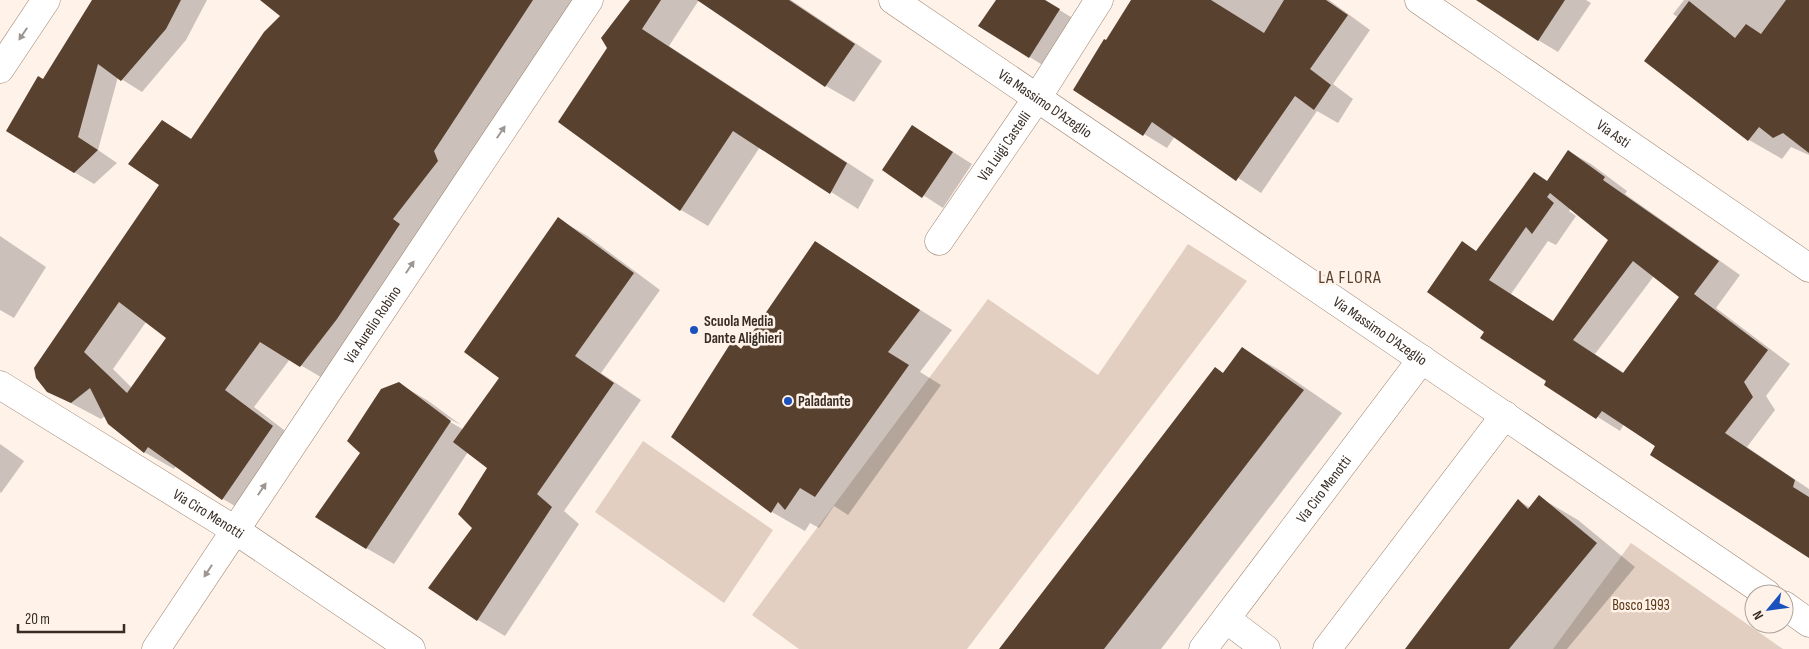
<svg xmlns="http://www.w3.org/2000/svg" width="1809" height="649" viewBox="0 0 1809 649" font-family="'Sofia Sans Condensed',sans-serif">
  <rect width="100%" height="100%" fill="#fef2e9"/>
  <g fill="#e2cfc1">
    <path d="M1188,244L1247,281L967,649H799L752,615L988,299L1098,375Z"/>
    <path d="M643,441L773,530L724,603L595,512Z"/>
    <path d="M1631,543L1783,649H1553Z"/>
  </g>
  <g fill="#0003" fill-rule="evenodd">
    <path d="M94,0H207L186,40L142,92L118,77L98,150L117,163L94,184L74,172L43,80Z"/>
    <path d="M262,0H574L331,383L290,359L254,407L301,443L252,516L223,499L176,466L174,469L144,452L105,416L101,419L48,391L160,185L162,121L192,139L282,16ZM146,322L168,338L132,388L113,369Z"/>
    <path d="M632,0H699L669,46L874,180L858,209L760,147L708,226L681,210L559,122L608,48Z"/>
    <path d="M699,0H791L882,61L854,102L826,86Z"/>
    <path d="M997,0H1043L1079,22L1049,69L980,26Z"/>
    <path d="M1132,0H1329L1370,30L1333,84L1353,99L1338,123L1317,111L1261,193L1175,136L1167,148L1144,134Z"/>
    <path d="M1494,0H1586L1591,3L1558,52L1538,40Z"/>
    <path d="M1684,0H1809V155L1791,147L1782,159L1749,140L1679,18L1673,14Z"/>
    <path d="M912,126L972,164L943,208L883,169Z"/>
    <path d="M1568,151L1591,164L1627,191L1625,194L1740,275L1716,308L1790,364L1766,396L1775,410L1747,447L1809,489V557L1624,424L1620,431L1545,384L1548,381L1486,332L1462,243L1477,252L1535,174L1549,182ZM1571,208L1610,240L1554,322L1511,294L1548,241L1556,245L1576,216L1569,211ZM1654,276L1681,297L1624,373L1595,354Z"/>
    <path d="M558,219L586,235L660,290L601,373L641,400L564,511L579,524L505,636L478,620L474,528L489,468L468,452L394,564L366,548L362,453L399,384L427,400L461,425L446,417L445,419L464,430L501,377Z"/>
    <path d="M0,236L46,267L14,318L0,310Z"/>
    <path d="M815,243L952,330L920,372L941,385L848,515L834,506L819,528L810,523L805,531L772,512L673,436L732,343L742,349Z"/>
    <path d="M1242,349L1281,371L1342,413L1161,649H1001Z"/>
    <path d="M0,444L24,461L1,493L0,492Z"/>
    <path d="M1539,497L1578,520L1635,567L1567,649H1413L1519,501L1531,508Z"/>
  </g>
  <g fill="#58412f" fill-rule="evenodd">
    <path d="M92,0H181L166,29L121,81L98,64L78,137L98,150L74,173L6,131L38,76L43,79Z"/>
    <path d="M260,0H533L434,151L438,161L393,219L400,224L337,319L300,367L260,342L225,390L273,426L222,500L148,447L144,453L108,424L90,388L71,403L47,392L36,378L34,368L159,185L128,164L162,120L191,139L264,32L280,16ZM119,302L166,338L127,393L84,352Z"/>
    <path d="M630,0H661L642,29L847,163L830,194L733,131L680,211L558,122L607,48L601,38Z"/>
    <path d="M697,0H789L855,44L825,87Z"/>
    <path d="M996,0H1045L1060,9L1029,58L978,26Z"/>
    <path d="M1131,0H1211L1264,33L1284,0H1326L1348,15L1310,69L1331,85L1314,110L1295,96L1236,181L1152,122L1143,136L1073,90L1104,39L1106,40Z"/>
    <path d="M1476,0H1565L1538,41Z"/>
    <path d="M1786,0H1809V153L1783,133L1773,138L1759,127L1748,141L1644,61L1689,1L1735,38L1746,24L1761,34Z"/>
    <path d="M912,125L953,152L922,198L882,170Z"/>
    <path d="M1568,150L1605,177L1603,180L1719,261L1694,294L1768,350L1744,382L1753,397L1725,433L1795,480L1793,487L1809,497V558L1650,455L1655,446L1602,411L1596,419L1544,385L1546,381L1480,338L1484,332L1427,292L1462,241L1476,251L1534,172L1547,181ZM1550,193L1608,240L1553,321L1489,280L1526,227L1532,234L1554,203L1547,197ZM1633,261L1679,297L1623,373L1573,340Z"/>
    <path d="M558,217L634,273L575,356L614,383L537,494L552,507L477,621L428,588L472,528L458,514L487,468L453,442L499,378L464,352Z"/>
    <path d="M815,241L920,310L888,352L909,365L815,497L800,488L785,510L778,502L771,513L671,437L732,341L741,349Z"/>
    <path d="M1242,347L1304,390L1104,649H999L1215,367L1223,373Z"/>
    <path d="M399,382L451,421L366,549L315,517L360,453L347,441L381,389Z"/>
    <path d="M1539,495L1597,543L1509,649H1405L1518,499L1528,509Z"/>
  </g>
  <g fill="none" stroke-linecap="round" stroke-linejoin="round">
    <defs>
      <g id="minor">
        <path id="s1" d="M893,0L1767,594"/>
        <path id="s2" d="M1419,0L1809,268"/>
        <path d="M0,69L46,0"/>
        <path id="s3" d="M939,241L1037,98L1099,0"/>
        <path id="s4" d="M0,385L235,530L411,649"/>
        <path d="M1784,605L1809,623"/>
        <path d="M1226,619L1266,649"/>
        <path id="s5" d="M156,649L589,0"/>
        <path id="s6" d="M1203,649L1422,359"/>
        <path d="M1327,649L1505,415"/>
      </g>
    </defs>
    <use href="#minor" stroke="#9b816d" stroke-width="29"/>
    <use href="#minor" stroke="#fff" stroke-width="28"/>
  </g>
  <defs><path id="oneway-solid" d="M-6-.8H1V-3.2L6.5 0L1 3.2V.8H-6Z" transform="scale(1.25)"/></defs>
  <g fill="#9c9692">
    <use href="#oneway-solid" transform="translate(23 34) rotate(124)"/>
    <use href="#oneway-solid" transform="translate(501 132) rotate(-56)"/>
    <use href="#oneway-solid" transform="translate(410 267) rotate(-56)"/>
    <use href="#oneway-solid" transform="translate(262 489) rotate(-56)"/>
    <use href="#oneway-solid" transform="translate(208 571) rotate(123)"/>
  </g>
  <g fill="#1a51bd" stroke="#fef2e9" stroke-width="2">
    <circle cx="694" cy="330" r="5"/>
    <circle cx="788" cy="401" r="5"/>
  </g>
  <g text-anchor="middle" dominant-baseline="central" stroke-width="5" stroke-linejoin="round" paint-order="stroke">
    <g font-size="15" fill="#382d25" stroke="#fef2e9">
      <text stroke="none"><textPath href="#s1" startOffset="184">Via Massimo D'Azeglio</textPath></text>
      <text stroke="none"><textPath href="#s2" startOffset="236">Via Asti</textPath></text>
      <text stroke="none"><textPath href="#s3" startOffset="115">Via Luigi Castelli</textPath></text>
      <text stroke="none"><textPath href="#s5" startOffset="390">Via Aurelio Robino</textPath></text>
      <text stroke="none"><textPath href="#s1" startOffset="589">Via Massimo D'Azeglio</textPath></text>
      <text stroke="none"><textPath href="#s6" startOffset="200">Via Ciro Menotti</textPath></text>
      <text stroke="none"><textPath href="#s4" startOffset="245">Via Ciro Menotti</textPath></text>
    </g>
    <g font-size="15" font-weight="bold" fill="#382d25" stroke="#fef2e9" text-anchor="start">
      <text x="704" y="321">Scuola Media<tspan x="704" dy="17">Dante Alighieri</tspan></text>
      <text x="798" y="401">Paladante</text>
    </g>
    <g font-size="15" fill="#5a330e" stroke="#fef2e9">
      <text x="1641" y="605">Bosco 1993</text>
    </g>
    <g font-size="18" letter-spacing="1" fill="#57402e" stroke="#fef2e9">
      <text x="1350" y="277">LA FLORA</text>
    </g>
  </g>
  <g transform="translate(1769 609) rotate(241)"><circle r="24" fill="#fef2e9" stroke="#afa39b"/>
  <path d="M0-4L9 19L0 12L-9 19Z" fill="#1a51bd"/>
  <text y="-8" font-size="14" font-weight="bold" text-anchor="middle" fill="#382d25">N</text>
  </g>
  <path d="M18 624v8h106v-8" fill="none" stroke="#382d25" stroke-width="2.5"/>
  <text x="25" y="624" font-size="15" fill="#382d25" stroke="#fef2e9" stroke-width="4" paint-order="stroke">20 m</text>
</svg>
